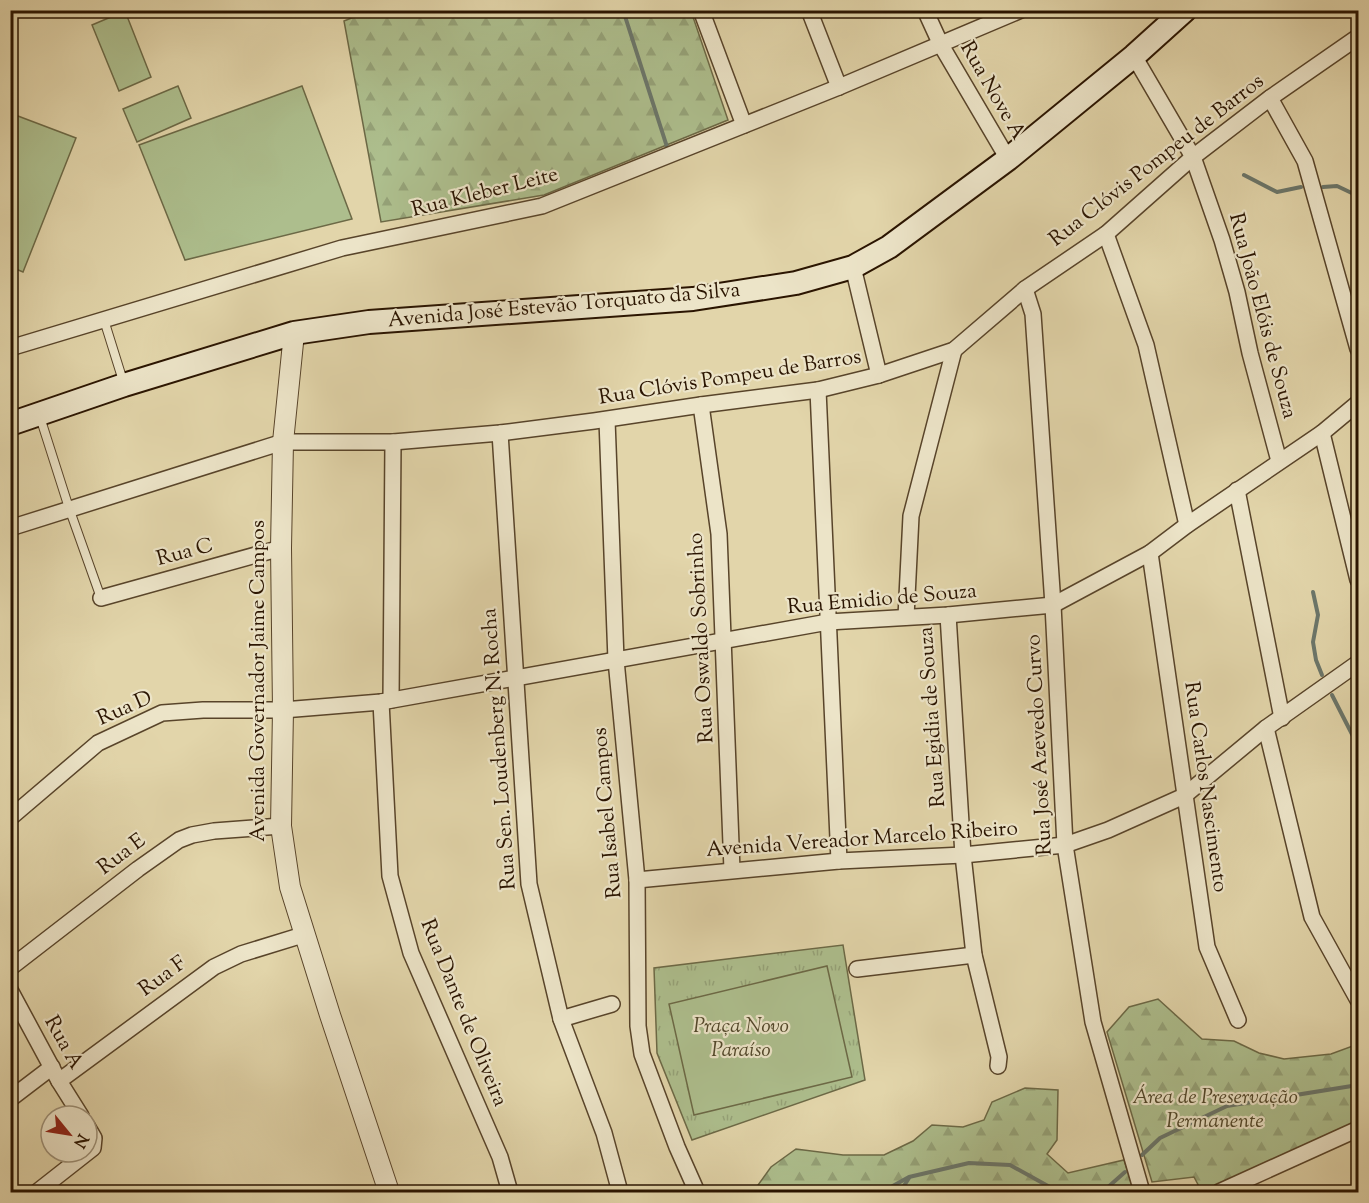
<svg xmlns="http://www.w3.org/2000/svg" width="1369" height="1203" viewBox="0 0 1369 1203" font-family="'Sorts Mill Goudy',serif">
  <defs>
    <pattern id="grass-tufts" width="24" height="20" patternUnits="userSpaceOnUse" patternTransform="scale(1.5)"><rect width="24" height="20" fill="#adbe8d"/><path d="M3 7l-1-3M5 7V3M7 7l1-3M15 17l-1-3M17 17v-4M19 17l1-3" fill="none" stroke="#95a278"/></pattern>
    <pattern id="forest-firs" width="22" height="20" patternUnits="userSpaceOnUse" patternTransform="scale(1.5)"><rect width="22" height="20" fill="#adbe8d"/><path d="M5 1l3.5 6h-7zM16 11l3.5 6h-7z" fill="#95a278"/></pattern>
  </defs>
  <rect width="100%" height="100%" fill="#e2d5aa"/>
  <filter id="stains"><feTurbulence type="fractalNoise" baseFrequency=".00333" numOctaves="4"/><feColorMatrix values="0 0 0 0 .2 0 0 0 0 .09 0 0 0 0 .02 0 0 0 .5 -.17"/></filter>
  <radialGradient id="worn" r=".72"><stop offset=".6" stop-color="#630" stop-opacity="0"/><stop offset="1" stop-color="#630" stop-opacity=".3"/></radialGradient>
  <path fill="url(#grass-tufts)" stroke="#6c6946" stroke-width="1.5" d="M843,945L865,1080L692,1140L657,1053L654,968Z"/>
  <g fill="url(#forest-firs)" stroke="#6c6946" stroke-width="1.5">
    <path d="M369,11H691L728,120L544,195L381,222L344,21Z"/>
    <path d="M1158,999L1202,1039L1234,1041L1259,1053L1284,1059L1331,1054L1358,1044V1121L1202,1192L1194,1177L1152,1182L1107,1032L1129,1007Z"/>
    <path d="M1025,1088L1058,1090L1057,1140L1047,1154L1068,1173L1124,1160L1134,1192H753L771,1167L796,1149L843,1155H884L913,1141L932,1125L963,1127L984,1120L992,1102Z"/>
  </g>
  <g fill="#adbe8d" stroke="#6c6946" stroke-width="1.5">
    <path d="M125,11L151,77L119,91L92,25Z"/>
    <path d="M178,86L191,118L137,142L123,109Z"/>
    <path d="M302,86L352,219L185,260L139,145Z"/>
    <path d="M10,113L76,138L23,272L11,267Z"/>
    <path d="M827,966L852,1077L694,1115L669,1004Z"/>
  </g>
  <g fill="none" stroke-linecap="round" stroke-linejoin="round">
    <g stroke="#6b766a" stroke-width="4">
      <path d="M623,10L668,150"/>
      <path d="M1244,175L1277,192L1301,187"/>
      <path d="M1323,187L1337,186L1358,196"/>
      <path d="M1313,592L1318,615L1313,642L1316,660L1322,675"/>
      <path d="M1332,695L1358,746"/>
      <path d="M1142,1155L1160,1138L1227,1106L1358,1085"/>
      <path d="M882,1192L909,1177L969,1163L1010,1165L1057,1191L1107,1188L1125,1172"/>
      <path d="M900,1192L909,1178"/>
    </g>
    <defs>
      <g id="service">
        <path d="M104,320L124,384"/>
        <path d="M40,417L69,508L101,598"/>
      </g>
      <g id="minor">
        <path d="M701,10L744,125"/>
        <path d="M809,10L839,87"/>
        <path d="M925,10L941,45L1008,159"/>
        <path d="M1134,56L1193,157L1222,240L1237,292L1250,353L1279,461"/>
        <path d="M1270,98L1305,161L1358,349"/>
        <path d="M1106,234L1146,345L1187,525"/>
        <path d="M853,267L879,375"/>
        <path d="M1025,289L1033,314L1053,605L1065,845L1093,1022L1142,1192"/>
        <path d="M10,348L342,248L542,206L839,87L1021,10"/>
        <path d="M818,390L839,861"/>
        <path d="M701,405L719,534L732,870"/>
        <path d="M607,420L616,660L637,880L638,1026L642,1054L677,1147L697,1192"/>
        <path d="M500,433L529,884L561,1019L604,1133L620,1192"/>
        <path d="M1322,433L1358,580"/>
        <path d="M1237,490L1282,718"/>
        <path d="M10,528L283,442H393L500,433L594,421L701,405L818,390L879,375L954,350L1025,289L1106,234L1193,157L1270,98L1358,37"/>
        <path d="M1150,553L1207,947L1238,1020"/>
        <path d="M101,598L281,548"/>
        <path d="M948,615L963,855L974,955L999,1057L998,1066"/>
        <path d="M906,617L911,516L954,350"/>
        <path d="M391,700L393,442"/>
        <path d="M381,702L390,876L411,953L500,1157L510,1192"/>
        <path d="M1266,728L1312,917L1358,1000"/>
        <path d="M10,818L98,743L162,713L203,710H283L381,702L828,622L948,615L1053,605L1150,553L1187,525L1322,433L1358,403"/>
        <path d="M637,880L839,861L963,855L1065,845L1108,830L1184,796L1266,728L1358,663"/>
        <path d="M10,968L138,869L179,840L192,835L214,831L281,826"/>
        <path d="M857,969L974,955"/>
        <path d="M10,990L59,1081L81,1116"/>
        <path d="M561,1019L612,1004"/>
        <path d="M59,1081L214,967L241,954L306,934"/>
        <path d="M10,1099L52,1067"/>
        <path d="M37,1192L93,1148L94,1138L87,1126"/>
        <path d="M1219,1192L1358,1129"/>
      </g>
      <path id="tertiary" d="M294,333L283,442L281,548L283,710L281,826L290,887L330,1015L389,1192"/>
      <path id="secondary" d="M10,424L124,385L294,333L369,322L693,299L796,283L853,267L889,247L1008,159L1134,56L1185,10"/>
    </defs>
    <use href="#service" stroke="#58442a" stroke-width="10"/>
    <use href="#minor" stroke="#58442a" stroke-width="18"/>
    <use href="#tertiary" stroke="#58442a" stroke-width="22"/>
    <use href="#secondary" stroke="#2a1400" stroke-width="26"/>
    <use href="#service" stroke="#ece4c8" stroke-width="8"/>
    <use href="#minor" stroke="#ece4c8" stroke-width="15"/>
    <use href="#tertiary" stroke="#ece4c8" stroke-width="20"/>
    <use href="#secondary" stroke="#ece4c8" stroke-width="22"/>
  </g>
  <g text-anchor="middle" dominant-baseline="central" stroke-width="4.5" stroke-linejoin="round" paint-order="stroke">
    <g font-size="21" fill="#2a1400" stroke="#ece4c8">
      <text transform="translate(992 91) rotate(60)">Rua Nove A</text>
      <text transform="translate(1157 161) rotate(-38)">Rua Clóvis Pompeu de Barros</text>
      <text transform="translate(485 193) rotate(-14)">Rua Kleber Leite</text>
      <text transform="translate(564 306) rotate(-5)">Avenida José Estevão Torquato da Silva</text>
      <text transform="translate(1262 316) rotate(75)">Rua João Elóis de Souza</text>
      <text transform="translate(730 378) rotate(-9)">Rua Clóvis Pompeu de Barros</text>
      <text transform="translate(185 553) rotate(-15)">Rua C</text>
      <text transform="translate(882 600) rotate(-5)">Rua Emidio de Souza</text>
      <text transform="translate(702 638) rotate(-93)">Rua Oswaldo Sobrinho</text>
      <text transform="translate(259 681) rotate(-90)">Avenida Governador Jaime Campos</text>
      <text transform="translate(125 709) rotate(-24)">Rua D</text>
      <text transform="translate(933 717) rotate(-94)">Rua Egidia de Souza</text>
      <text transform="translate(1040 745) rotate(-93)">Rua José Azevedo Curvo</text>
      <text transform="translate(500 749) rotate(-94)">Rua Sen. Loudenberg N. Rocha</text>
      <text transform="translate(1205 787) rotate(82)">Rua Carlos Nascimento</text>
      <text transform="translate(608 813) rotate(-95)">Rua Isabel Campos</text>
      <text transform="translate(862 840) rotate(-4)">Avenida Vereador Marcelo Ribeiro</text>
      <text transform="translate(122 855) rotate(-37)">Rua E</text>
      <text transform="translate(163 977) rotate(-36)">Rua F</text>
      <text transform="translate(463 1013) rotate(68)">Rua Dante de Oliveira</text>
      <text transform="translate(63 1043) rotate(61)">Rua A</text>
    </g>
    <g font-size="21" font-style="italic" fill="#51472a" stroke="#ece4c8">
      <text x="741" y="1027">Praça Novo<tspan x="741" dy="24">Paraíso</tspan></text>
      <text x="1215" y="1098">Área de Preservação<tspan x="1215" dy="24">Permanente</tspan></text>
    </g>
  </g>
  <rect width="1369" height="1203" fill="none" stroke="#e2d5aa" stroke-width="36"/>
  <rect x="12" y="12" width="1345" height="1179" fill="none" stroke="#2a1400" stroke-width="3"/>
  <rect x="18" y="18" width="1333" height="1167" fill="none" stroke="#2a1400" stroke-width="1.5"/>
  <g transform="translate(69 1134) rotate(120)"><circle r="28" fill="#ece4c8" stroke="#9e9178" stroke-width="1.5"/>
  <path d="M0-4.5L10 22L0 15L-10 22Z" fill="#8f2418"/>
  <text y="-9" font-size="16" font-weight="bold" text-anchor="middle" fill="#2a1400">N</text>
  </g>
  <rect width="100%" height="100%" filter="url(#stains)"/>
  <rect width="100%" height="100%" fill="url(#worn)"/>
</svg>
